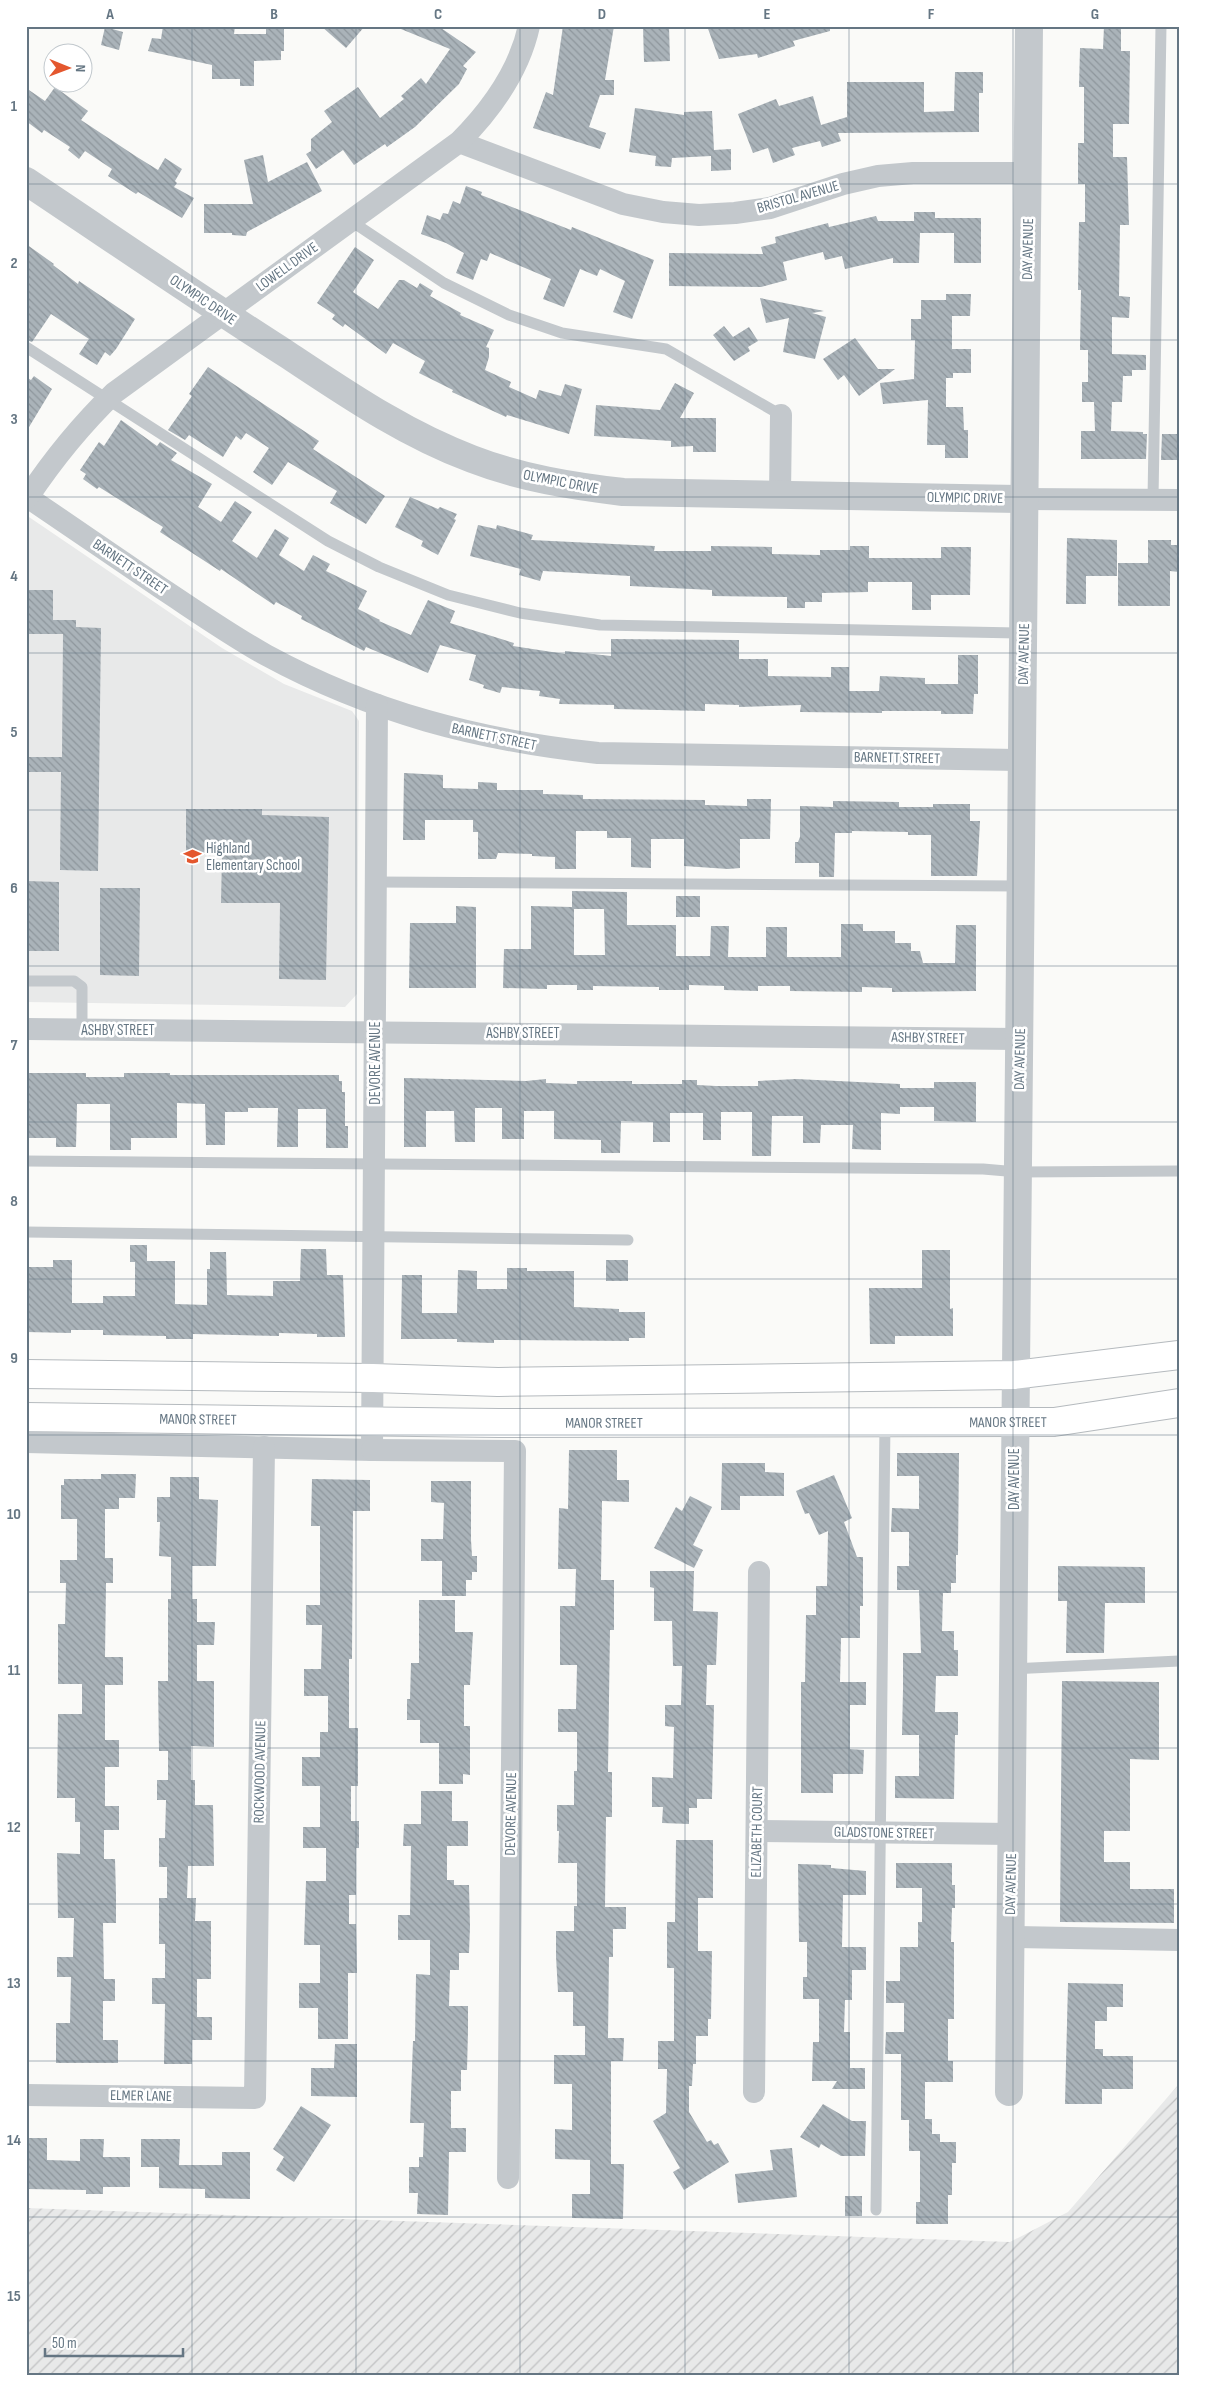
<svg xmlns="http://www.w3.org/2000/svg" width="1205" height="2401" viewBox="0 0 1205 2401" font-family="'Sofia Sans Condensed',sans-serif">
  <defs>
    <pattern id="industrial-furrows" width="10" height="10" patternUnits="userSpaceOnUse" patternTransform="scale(1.25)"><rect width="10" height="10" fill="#e8e9e9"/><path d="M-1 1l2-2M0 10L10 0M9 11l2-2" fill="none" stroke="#c0c1c2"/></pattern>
    <pattern id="building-back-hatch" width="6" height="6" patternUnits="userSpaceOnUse" patternTransform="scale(1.25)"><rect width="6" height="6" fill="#aab3b9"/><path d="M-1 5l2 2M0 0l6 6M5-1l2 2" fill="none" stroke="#8e969c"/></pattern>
  </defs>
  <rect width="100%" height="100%" fill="#fafaf8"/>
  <path fill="#e8e9e9" d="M26,515L222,648L284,684L352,711L359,721L357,994L345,1007L26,1002Z"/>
  <path fill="url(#industrial-furrows)" d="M1179,2084V2375H26V2208L1010,2242L1068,2212Z"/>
  <g fill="url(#building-back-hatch)" fill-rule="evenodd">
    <path d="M163,26H235L234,34H266V26H284V51H281V60L254,61V86H240V79H212V65L148,51L152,38L161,39Z"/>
    <path d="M321,26H365L346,48Z"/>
    <path d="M438,26L476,52L463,66L467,69L459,84L415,127L387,147L385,144L354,165L343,150L316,169L306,154L311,151V139L332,122L324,111L358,87L380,118L404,99L401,96L421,78L426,84L450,49L396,27Z"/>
    <path d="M563,26H614L605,80H614V95H600L589,127L606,133L600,149L533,128L546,92L553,95Z"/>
    <path d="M643,26H669L670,61L644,62Z"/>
    <path d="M707,26H830V31L793,41L795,46L758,58L757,54L719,59Z"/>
    <path d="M1104,26H1121V51H1130L1129,124H1113V157H1127L1129,225H1120L1119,296L1130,297L1129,318L1112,317V354L1146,355V370H1132V376H1123L1122,402H1112L1111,431L1143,432V434H1147L1146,459H1081V431H1095L1094,402H1082V382H1088V350H1080L1081,290H1078L1079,222H1085V184H1078V143H1084V87H1079L1080,48L1103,49Z"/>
    <path d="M105,27L123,32L119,50L101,45Z"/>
    <path d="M955,72H983V93H979V132L838,133L841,141L822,147L820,141L792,148L795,155L773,163L768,148L753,153L738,114L776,99L779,106L813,96L821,125L847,117V82H924V112L954,111Z"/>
    <path d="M55,87L88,111L81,120L137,157L158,170L165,158L182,169L175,181L177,183L174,187L194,198L182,218L138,192L136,194L108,176L112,169L85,151L79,159L68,150L70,147L44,130L42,133L26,121V88L45,101Z"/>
    <path d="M635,108L684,115V112L712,111L714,150L731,149V170L711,171V156L672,158L671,167L655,166L656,156L629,152Z"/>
    <path d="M263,155L268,182L307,162L322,191L247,232L246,236L232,235V233H204V204H253L244,160Z"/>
    <path d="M466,186L482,192L481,195L571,230L572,227L654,260L632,319L613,312L625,281L600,269L597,276L580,269L564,307L543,299L551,279L490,253L487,261L481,259L473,280L456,273L464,253L446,243L421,234L427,215L440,220L443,213L448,214L453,201L460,204Z"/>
    <path d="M914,212H935V218H981V263H954V233H920L919,263H893V258L845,269L842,256L825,260L823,252L783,262L787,280L761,287L669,286V253L763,254L761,247L776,243L775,237L828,223L829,227L876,216L878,221H914Z"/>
    <path d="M26,244L54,264L53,265L78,284L79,281L135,319L116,349L110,356L105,352L97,365L79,354L89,339L51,314L32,342L26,340Z"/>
    <path d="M355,247L374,260L353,292L378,309L399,280H404L417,288L420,283L433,291L430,296L461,313L460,315L494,330L486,347L489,348V357L485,370L511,382L509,387L536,399L539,390L561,396L565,384L582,389L569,434L507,415L506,417L452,392L453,390L419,373L425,361L393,343L386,354L345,324L343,327L332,319L335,315L317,303Z"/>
    <path d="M946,294H971L970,316H952V349H971V373H953V378H946V407H963L964,430H968V458H945V445H927L928,400L883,404L880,383L914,379L915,340H911V319H921V300H946Z"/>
    <path d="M760,298L824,311L812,313L826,317L815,359L783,352L789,318L766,323Z"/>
    <path d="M724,326L733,337L749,327L758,341L748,347L750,351L734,361L713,335Z"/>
    <path d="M855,338L878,369H895L859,396L844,375L838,380L823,359Z"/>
    <path d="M208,367L319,441L313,449L385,496L366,524L330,503L337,491L288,462L272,485L253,472L269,448L246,433L241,440L236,436L223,457L189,435L185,440L168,430L192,396L189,394Z"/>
    <path d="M34,376L52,389L26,432V377L31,380Z"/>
    <path d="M675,383L694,393L680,418H716V452H693V446L671,447V441L594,436L596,405L660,410Z"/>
    <path d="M121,420L157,446L160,442L177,453L171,460L212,484L198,507L221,522L235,501L252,512L232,541L257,558L275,529L289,538L279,555L304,571L313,555L330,564L326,571L367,591L358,609L380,620L379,621L411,635L428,600L455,611L450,623L514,643L513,646L565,654V651L611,656V639L739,640V659H768V676L831,677V667H849V691H879L880,676L925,678V684H958V655H978V694H974L973,714H941V711H882V713L800,712L801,705L739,707V705L705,704V711L614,709V705L559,704L560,699L539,696L540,691L502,687L500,693L483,688L484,685L469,680L476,655L440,645L428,673L366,647L364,651L301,619L302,616L276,602L274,605L221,569L220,571L160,532L163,527L99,487L97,489L83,479L86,474L80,470L99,442L104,446Z"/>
    <path d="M1162,434H1179V460H1161Z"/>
    <path d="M410,497L438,509L440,507L457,514L454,519L456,520L438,555L421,546L423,541L395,527Z"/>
    <path d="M478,525L496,529L497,525L533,535L531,540L655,546L654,551H711V546L772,547V554L820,555V550H850V546H869V558H941V547H971L970,595H931V610H912V582H868V592L822,593V602H805V608H787V597L712,596V590L630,586V576L543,571L540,581L519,575L521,569L470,556Z"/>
    <path d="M1067,538L1117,540V576H1086V604H1066Z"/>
    <path d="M1148,540H1171V545H1179V572L1170,571V606H1118V563H1148Z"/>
    <path d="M26,590H53V620H76V627L101,628L98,871L60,870L61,772H26V757H62L63,634H26Z"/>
    <path d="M404,773L443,775V788L478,789V782L497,783V790H543V794L583,795V799L705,800V805L747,806V799H771L770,839H740V868L728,869L684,866V839H651V868L631,867V838H607V831H576V869H555V857L532,856V854L498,853L496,859H478V832H473V820H425V840H403Z"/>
    <path d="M833,801L899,802V807H933V804H970V821H980L977,876H931V835H908V832L852,831V833H835L834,877H819V863H795V842H798L800,837V806L833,807Z"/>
    <path d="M186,809H262V815L329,817L326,980L279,979L280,903H221L222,855H186Z"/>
    <path d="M26,881L59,882V951H26Z"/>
    <path d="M100,888H140L139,976L100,975Z"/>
    <path d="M572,891L627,892V925H676V956H710L711,926H729L728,957H766V927H787V957H841V924H863V931H895V943H911V951H920L923,963H955L956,925H976V991L892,992V988L862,987V992L790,991V986H758V991L724,990V986L689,985V990H659V987L593,986V990H577V985H547V989L503,988L504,949H531V906L572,907ZM574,909H604L605,955H574Z"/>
    <rect x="676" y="896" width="24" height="21"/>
    <path d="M456,906L476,907V988H409L410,923H456Z"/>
    <path d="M26,1073H86V1077H124V1073H170V1075H339V1081H342V1092H345V1126H348V1148H326V1109H298V1147H277L278,1108H248V1112H225V1145H206L205,1104L177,1103V1138H131V1150H110V1104H77L76,1147H56V1138H26Z"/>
    <path d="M404,1078L526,1081L546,1079V1083L577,1084V1081H632V1084H682V1080H697V1085L716,1086H758V1081L796,1079L900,1084V1088H934V1082H976V1122L934,1121V1107H900V1114L881,1113V1150L852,1149L853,1125H821L820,1143H803V1116H772L771,1156H752V1112H721V1140H703V1113H670V1142H653V1122L621,1121L620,1153H601V1140L554,1139V1111H524V1139H502V1108H475V1142H455L454,1111H426V1147H404Z"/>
    <path d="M130,1245H147V1261H175V1304L207,1305V1269H210V1252H226L227,1295L273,1296V1281H300L301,1249H326L327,1275H343L345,1337H317V1334L279,1333V1336L193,1334V1339H166V1336L103,1335V1330H71V1333L26,1332V1267H53V1260H72V1303H103V1296H135V1262H130Z"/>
    <path d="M922,1250H950V1309L953,1308V1336H895V1344H870L869,1288H922Z"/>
    <rect x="606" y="1260" width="22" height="21"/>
    <path d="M507,1268H527V1271H574V1307L619,1309V1312H645V1338H629V1341L494,1340V1343L457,1342V1339H401L402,1275H422V1313H457L458,1270L477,1271V1289H507Z"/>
    <path d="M569,1450H617V1480H629V1502L602,1501L601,1580H614V1630H610L609,1699L608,1772H612V1817H606L605,1907H626V1929H613V1957H609L608,2038H624L623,2061H611V2164H624L623,2219L572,2218V2194H590V2160L555,2159V2129L572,2130V2084H554V2055H585V2026H573V1992H558L556,1956V1931H574V1906H577V1863H558L559,1831H557V1805H574V1771H577V1732H558V1709H576L577,1665H560V1606H575L576,1569H558L559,1508L568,1509Z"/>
    <path d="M897,1453H959L958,1555H956V1583H951V1593H943L942,1631H954V1650H958V1676H936L935,1712H958V1735H955L954,1799L895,1798V1776H919V1735H902L903,1689V1653H921L919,1590H897V1566H909V1532H891L892,1508L919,1509V1476H897Z"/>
    <path d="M722,1463H765V1472L784,1473V1496H740V1510H721Z"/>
    <path d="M101,1474H136L135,1498H119V1509H105V1558H113V1583H106L105,1657H123V1685H105V1740H119V1767H105V1806H119V1830H104V1859H115L116,1895V1923H103L104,1979H115V2001H103V2040H118V2063H56V2023H70L71,1977H57V1957H73L74,1918H58L57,1853L80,1854V1822H75V1798H57L58,1714H82V1684H58V1624H65L66,1583H60V1560H77V1519H61V1485H64V1479H101Z"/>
    <path d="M834,1475L852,1518L844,1522L857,1557H863V1606H860V1638H841L840,1682H866V1705H850V1749L864,1750L863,1774H833V1793H801V1682H805L806,1615H816V1586H827L828,1531L819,1535L809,1513L805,1514L796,1491Z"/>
    <path d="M170,1477H199V1499L218,1500L216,1566H192V1599H197V1622H215L214,1645H197V1681H214V1747L191,1746V1780H195V1805H213L214,1866H188L187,1898H196L195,1921H211V1979H197V2017H212V2040H192V2064H164L165,2004H152V1978H165V1944H159V1898H167V1867H159V1838H165L166,1800H157V1780H168V1751H159L158,1681H168V1599H171V1557L159,1556L160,1522H157V1497H170Z"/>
    <path d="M312,1479L370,1480V1511H353L352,1659H349V1728H358V1786H351V1821H359V1848H356V1895H349V1924H356L357,1973H348V2039H318V2008H299V1983H320V1945H304L306,1881H326V1848H303V1827H320V1786H302V1757H320V1732H328V1696H304V1669H321L322,1625H306V1605H320V1526H311Z"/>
    <path d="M431,1481H471V1540L472,1556H477V1572H472V1580H466V1596H442V1561H421V1539H443L444,1503L431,1502Z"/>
    <path d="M690,1496L712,1507L693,1545L703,1550L694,1568L654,1548L676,1507L682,1511Z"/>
    <path d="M1058,1566L1145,1567V1603H1105L1104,1653H1066L1067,1601H1058Z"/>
    <path d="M650,1571H694L693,1611L718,1612L716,1665H707L706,1705H714L712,1799H697V1808H689V1824L662,1823L663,1807H652V1777L673,1778L674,1727L665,1726V1705H681L682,1666H673L672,1621H654V1588L650,1587Z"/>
    <path d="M419,1600H455V1632H473L470,1685H464V1726H470V1775L463,1774V1784H439V1743H420V1720H407V1699H410L411,1663H419Z"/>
    <path d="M1062,1681L1159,1682V1760L1130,1759V1831H1104V1862H1130V1889H1174V1923L1060,1922Z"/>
    <path d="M421,1791H452V1821H468V1846H447V1880H454V1885H469L470,1927L469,1953H459V1970H450L449,2006H468V2031L467,2070H461V2091H451V2128H466V2152H449L448,2215L417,2214L418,2193H409V2167H419V2157H423L424,2123H410L413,2041H415L416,1974L430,1975V1940H398V1915H410L411,1846H403L404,1824H421Z"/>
    <path d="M676,1840H713V1898H698V1951H712L711,2019H708V2036H696V2064H693L692,2086H689V2112L707,2142L711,2140L714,2145L718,2143L729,2162L684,2190L673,2172L680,2168L653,2121L666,2113L667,2069H658V2041H674V1968H667V1922H675Z"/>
    <path d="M896,1863H952V1885H955V1908H952L951,1942H954V2019H948V2061H953V2082H925V2119H932V2134H940V2142H956V2163H952V2195H948V2224H916V2202H920V2151H909V2120H901V2054H885L886,2032H904V2003H886V1981H900V1947H918V1922H922V1888H896Z"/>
    <path d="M798,1864L831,1865V1868L866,1871V1895H843L842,1947H866V1970H852V2000H845L844,2032H850V2068H865V2089H832L837,2081H812L813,2042H819V1999H803V1977H807V1942H799Z"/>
    <path d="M1068,1983L1123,1984V2007H1107V2021H1095V2049H1103V2056H1133V2089H1102V2104H1065Z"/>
    <path d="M335,2044H357V2097L311,2096V2068H334Z"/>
    <path d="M823,2104L852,2121H866L865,2156H841L821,2144L819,2148L800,2137Z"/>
    <path d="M301,2106L331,2125L294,2182L276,2170L284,2157L273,2149Z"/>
    <path d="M26,2138H47V2160L80,2161V2139H104L103,2157H130V2187H103V2194H86V2190L26,2189Z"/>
    <path d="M141,2139H180L179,2165H222V2152H250V2199L205,2198V2189L159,2188V2167H141Z"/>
    <path d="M792,2148L797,2197L738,2203L735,2174L773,2170L770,2150Z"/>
    <rect x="845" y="2196" width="17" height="20"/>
  </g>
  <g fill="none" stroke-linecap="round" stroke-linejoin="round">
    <defs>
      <g id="primary">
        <path d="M26,1374L373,1378L498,1382L1014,1375L1179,1355"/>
        <path id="s1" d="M26,1417L499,1423L1054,1422L1179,1403"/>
      </g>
    </defs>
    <use href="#primary" stroke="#b5babe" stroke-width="30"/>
    <g stroke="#c3c8cc" stroke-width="11">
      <path d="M351,221L444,283L509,315L562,333L666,349L781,415"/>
      <path d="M26,347L328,541L379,567L448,595L520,613L600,625L1023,633"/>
      <path d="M1153,499L1161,26"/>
      <path d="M376,882L1022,886"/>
      <path d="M26,981H74L82,987V1030"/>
      <path d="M26,1161L983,1169L1019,1172L1179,1171"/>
      <path d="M26,1232L628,1240"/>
      <path d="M1013,1669L1179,1661"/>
      <path d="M876,2210L885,1422"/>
    </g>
    <g stroke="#c3c8cc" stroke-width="22">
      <path d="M459,142L623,204L663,212L699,215L735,213L770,208L843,184L878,176L913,173H1028"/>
      <path d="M780,495L781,415"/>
      <path d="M26,496C71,527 116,557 161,588C196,611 230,635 266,655C373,713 478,740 598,753L1023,760"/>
      <path d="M28,497C54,458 80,426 114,393L459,142C491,110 519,72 529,26"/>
      <path d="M1025,499L1179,500"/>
      <path d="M26,1029L1020,1039"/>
      <path d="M26,1442L372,1450L377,705"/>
      <path d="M372,1450L515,1451L508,2178"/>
      <path d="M757,1831L1011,1834"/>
      <path d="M1010,1937L1179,1940"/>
      <path d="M754,2092L759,1572"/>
      <path d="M26,2095L255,2098L264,1447"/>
    </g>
    <g stroke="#c3c8cc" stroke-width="28">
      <path d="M26,181C113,239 200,299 288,355C347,394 405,434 472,459C521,478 572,486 623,492L1025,499"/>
      <path d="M1009,2092L1029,26"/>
    </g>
    <use href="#primary" stroke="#fff" stroke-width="28"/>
  </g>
  <path fill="none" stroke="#657683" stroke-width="1" stroke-opacity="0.55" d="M192,26V2375M356,26V2375M520,26V2375M685,26V2375M849,26V2375M1013,26V2375M26,184H1179M26,340H1179M26,497H1179M26,653H1179M26,810H1179M26,966H1179M26,1122H1179M26,1279H1179M26,1435H1179M26,1592H1179M26,1748H1179M26,1904H1179M26,2061H1179M26,2217H1179"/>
  <defs>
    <symbol id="school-bare" viewBox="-9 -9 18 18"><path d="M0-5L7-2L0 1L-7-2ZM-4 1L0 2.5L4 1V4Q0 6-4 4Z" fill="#e4572e" stroke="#fff" stroke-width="2.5" paint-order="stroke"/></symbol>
  </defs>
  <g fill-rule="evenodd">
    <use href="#school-bare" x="180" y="844" width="25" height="25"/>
  </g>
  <g text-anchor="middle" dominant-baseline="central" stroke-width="5" stroke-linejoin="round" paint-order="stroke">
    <g font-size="15" fill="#657683" stroke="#fff">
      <text transform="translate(798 197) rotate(-16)">BRISTOL AVENUE</text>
      <text transform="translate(1028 249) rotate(-89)">DAY AVENUE</text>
      <text transform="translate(287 267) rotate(-36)">LOWELL DRIVE</text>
      <text transform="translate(203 300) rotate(34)">OLYMPIC DRIVE</text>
      <text transform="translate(561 482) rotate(11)">OLYMPIC DRIVE</text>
      <text transform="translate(965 498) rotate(1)">OLYMPIC DRIVE</text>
      <text transform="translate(130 567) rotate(34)">BARNETT STREET</text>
      <text transform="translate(1024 654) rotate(-89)">DAY AVENUE</text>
      <text transform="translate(494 737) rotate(12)">BARNETT STREET</text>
      <text transform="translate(897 758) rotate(1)">BARNETT STREET</text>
      <text x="118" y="1030">ASHBY STREET</text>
      <text x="523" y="1033">ASHBY STREET</text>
      <text transform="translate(928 1038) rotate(1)">ASHBY STREET</text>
      <text transform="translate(1020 1059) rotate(-89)">DAY AVENUE</text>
      <text transform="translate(375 1063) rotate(-90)">DEVORE AVENUE</text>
      <text stroke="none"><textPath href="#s1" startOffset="172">MANOR STREET</textPath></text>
      <text stroke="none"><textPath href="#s1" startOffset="982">MANOR STREET</textPath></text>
      <text stroke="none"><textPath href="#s1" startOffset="578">MANOR STREET</textPath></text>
      <text transform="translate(1014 1479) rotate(-90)">DAY AVENUE</text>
      <text transform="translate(260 1772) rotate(-89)">ROCKWOOD AVENUE</text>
      <text transform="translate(511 1814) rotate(-89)">DEVORE AVENUE</text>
      <text transform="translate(757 1832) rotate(-89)">ELIZABETH COURT</text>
      <text transform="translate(884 1833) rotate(1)">GLADSTONE STREET</text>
      <text transform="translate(1011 1884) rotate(-89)">DAY AVENUE</text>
      <text transform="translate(141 2096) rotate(1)">ELMER LANE</text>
    </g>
    <g font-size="15" fill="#657683" stroke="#fff" text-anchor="start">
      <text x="206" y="848">Highland<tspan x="206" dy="17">Elementary School</tspan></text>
    </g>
  </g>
  <rect width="1205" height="2401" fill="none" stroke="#ffffff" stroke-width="55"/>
  <g transform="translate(68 68) rotate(91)"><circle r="24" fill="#ffffff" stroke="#c1c8cd"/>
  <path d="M0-4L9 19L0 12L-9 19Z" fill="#e4572e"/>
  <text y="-8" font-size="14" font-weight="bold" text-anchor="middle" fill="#657683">N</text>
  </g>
  <path d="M45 2348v8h138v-8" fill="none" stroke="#657683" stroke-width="2.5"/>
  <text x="52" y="2348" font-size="15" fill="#657683" stroke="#ffffff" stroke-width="4" paint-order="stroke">50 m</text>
  <rect x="28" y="28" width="1150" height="2346" fill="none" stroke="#657683" stroke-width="2"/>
  <g font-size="16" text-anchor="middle" font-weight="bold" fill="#657683">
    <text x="110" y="19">A</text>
    <text x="274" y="19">B</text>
    <text x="438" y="19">C</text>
    <text x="602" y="19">D</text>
    <text x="767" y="19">E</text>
    <text x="931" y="19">F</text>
    <text x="1095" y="19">G</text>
    <text x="14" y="111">1</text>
    <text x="14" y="268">2</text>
    <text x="14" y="424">3</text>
    <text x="14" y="581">4</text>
    <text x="14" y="737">5</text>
    <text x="14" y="893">6</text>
    <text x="14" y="1050">7</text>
    <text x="14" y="1206">8</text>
    <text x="14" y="1363">9</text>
    <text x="14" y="1519">10</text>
    <text x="14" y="1675">11</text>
    <text x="14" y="1832">12</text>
    <text x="14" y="1988">13</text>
    <text x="14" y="2145">14</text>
    <text x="14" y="2301">15</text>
  </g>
</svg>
